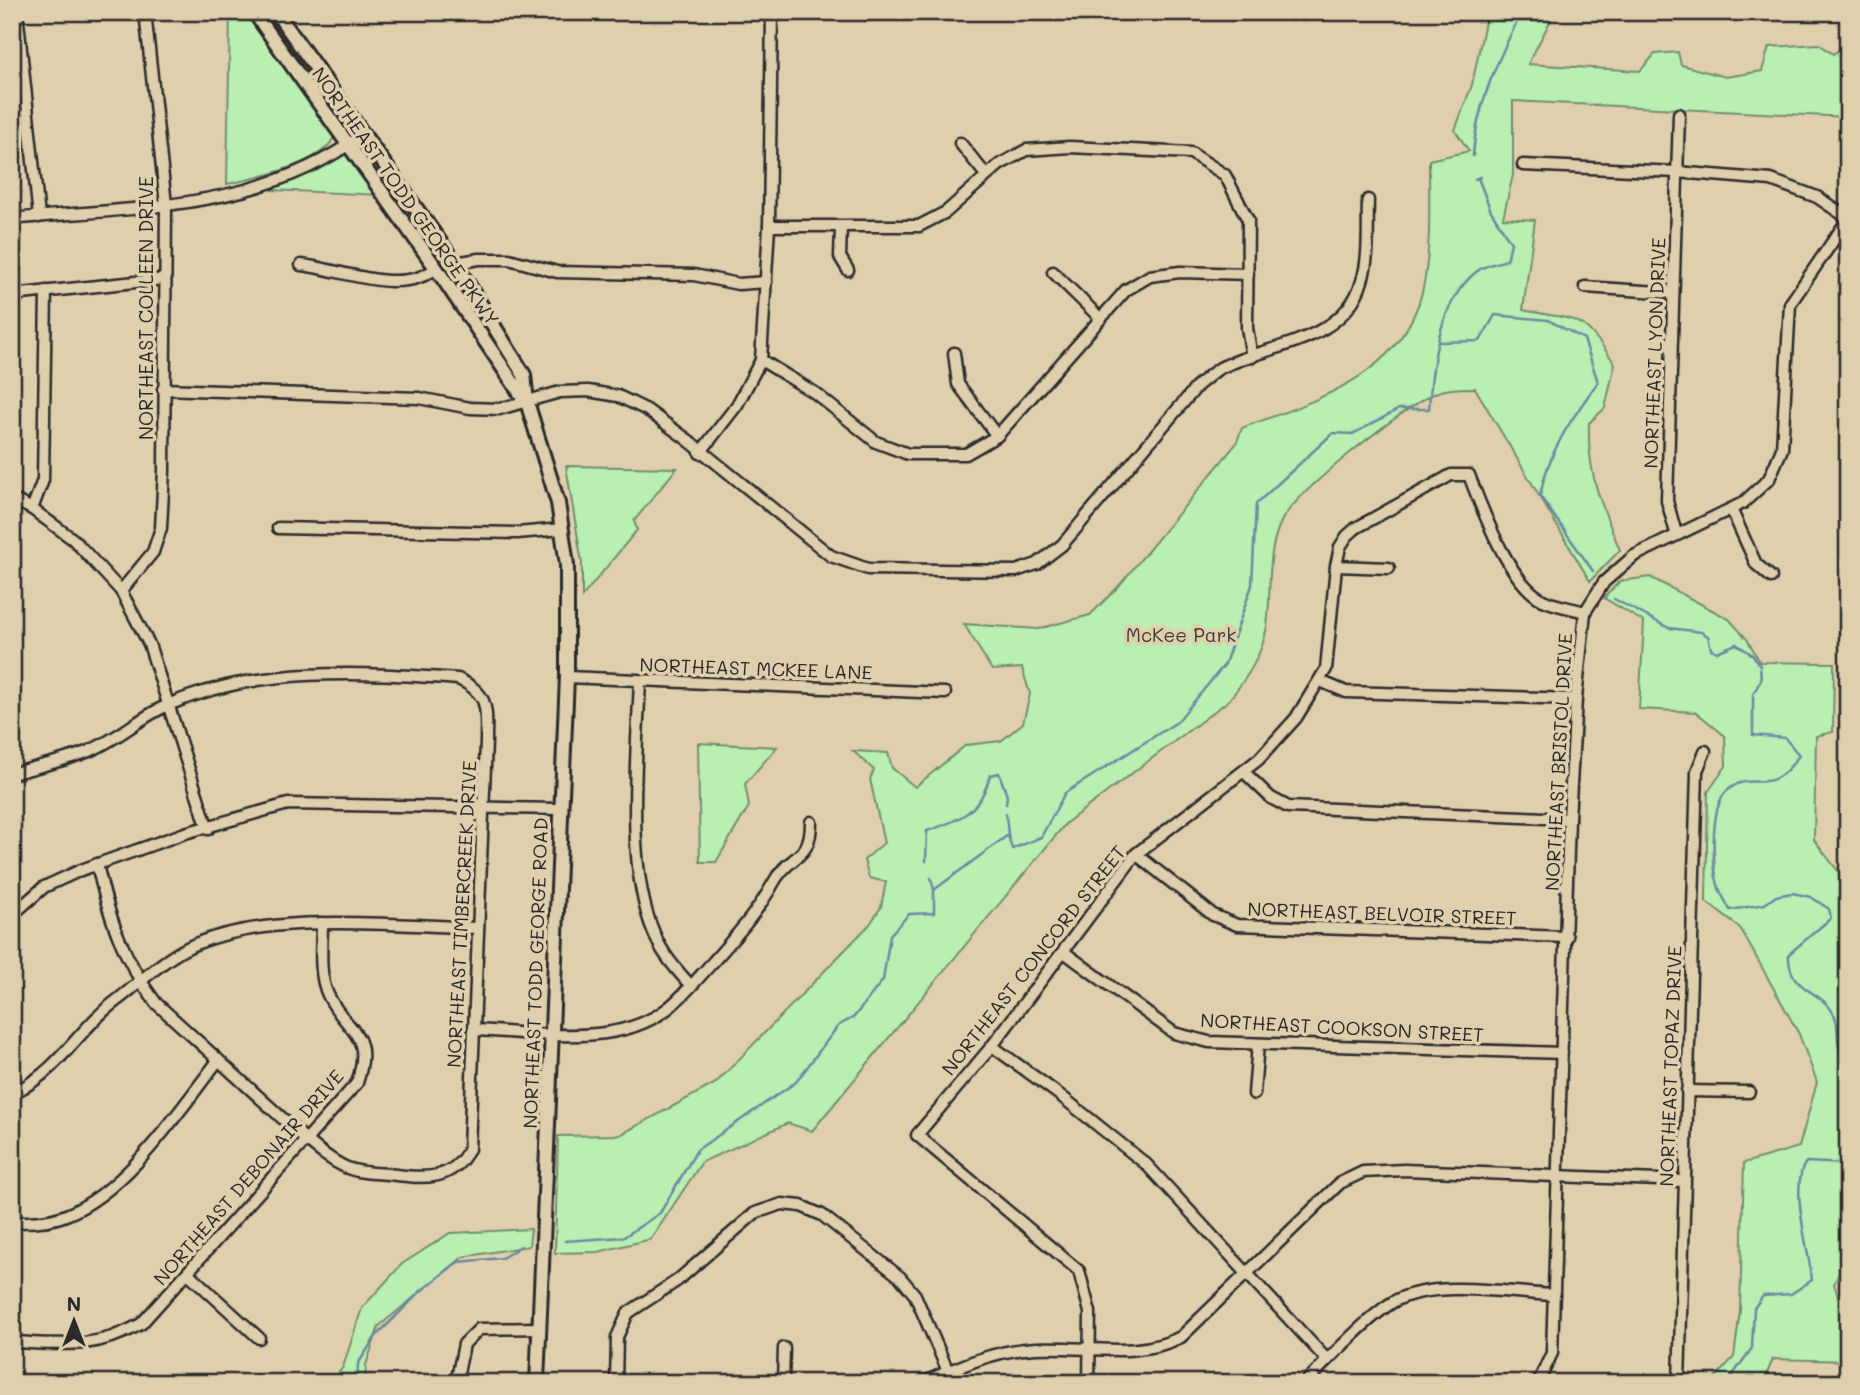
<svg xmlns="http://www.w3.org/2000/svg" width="1860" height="1395" viewBox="0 0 1860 1395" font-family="Mali,sans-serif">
  <rect width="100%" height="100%" fill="#e0cfac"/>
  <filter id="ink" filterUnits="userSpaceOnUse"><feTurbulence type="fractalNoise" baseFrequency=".0143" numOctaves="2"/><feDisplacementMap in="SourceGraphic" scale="14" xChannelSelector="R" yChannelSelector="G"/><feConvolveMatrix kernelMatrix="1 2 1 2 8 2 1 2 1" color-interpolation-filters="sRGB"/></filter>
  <g filter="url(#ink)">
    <g fill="#b9efb1" stroke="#728d6e" stroke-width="2">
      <path d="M230,12H252L335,134C328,163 253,179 227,184Z"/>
      <path d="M1487,12H1555L1528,64L1640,71L1655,54L1678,52L1681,65L1726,77L1762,71L1769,47L1819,44L1833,54L1846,45L1844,12H1848V117L1513,101V175L1503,218L1535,220L1523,310C1580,322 1580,311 1615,364L1605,408L1589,423C1587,474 1601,504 1620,550L1590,581L1475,388C1464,388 1448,388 1438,392C1407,404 1296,492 1282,520C1265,553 1272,592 1267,626C1262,656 1247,678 1228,701L1066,823L812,1131L788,1123L702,1162L651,1239L598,1252L555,1253L558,1136L620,1135L716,1083L870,924L881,907L886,882L869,878L864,860L884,843L870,779L874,770L853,751L888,753L892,768L915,787L966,745L1001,741L1023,723L1030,694L1022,668L992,670L964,624L1038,629L1090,615L1118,587L1236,444L1242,428C1319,399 1410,374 1425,278C1431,240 1429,199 1429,160L1469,151L1455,130L1472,85Z"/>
      <path d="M346,154L353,157L381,195L271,190Z"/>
      <path d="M566,466L677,468L634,521L637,530L582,597V563Z"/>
      <path d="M1650,577L1729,619L1747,639L1760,662L1834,663L1833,732L1816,736L1814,840L1848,884V1253L1834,1284L1848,1326V1361L1773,1359L1763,1383H1710L1734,1357L1740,1311L1744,1163L1799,1147L1817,1082L1799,1034L1740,928L1706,902L1708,792L1726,766L1725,736L1696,712L1639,709L1644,622L1604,598L1620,581Z"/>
      <path d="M698,743L777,747L745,784L749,806L716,862H700Z"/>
      <path d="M531,1229L529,1246L463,1257L379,1326L366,1365L365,1383H331L343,1367L362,1308L402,1264L450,1233Z"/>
    </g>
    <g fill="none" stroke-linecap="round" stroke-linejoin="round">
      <g stroke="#6b8aa2" stroke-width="2.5">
        <path d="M1473,156C1476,105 1499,57 1522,12"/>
        <path d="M1475,179L1480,177"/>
        <path d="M1440,342L1480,341L1495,315L1548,320L1584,339L1598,382C1572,418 1548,451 1540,496L1593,571"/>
        <path d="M1614,599L1669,628L1701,632L1708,636L1711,649L1717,652L1736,644L1753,655L1760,666L1761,680L1753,694V735L1785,738L1799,755C1768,802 1753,767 1727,791C1710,805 1712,865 1718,885C1720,893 1726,902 1730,910L1765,904L1776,896L1792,893L1811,897L1829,909L1831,918L1789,954C1787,994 1825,988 1836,1019C1838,1027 1837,1038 1839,1047L1848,1054"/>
        <path d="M1006,814L1008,835"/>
        <path d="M926,861L927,831C961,820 981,811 990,775L999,773L1007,796L1006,804"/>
        <path d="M931,878L934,890"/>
        <path d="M565,1241L624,1237L660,1213L697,1150L796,1082L838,1026L854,1017L883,980L890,935L909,914L934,913V890L1008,835L1012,849L1041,837L1065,793L1177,722L1225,664L1252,585L1256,504L1333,433L1353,434L1399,409H1429C1432,364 1438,303 1476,272C1484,265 1497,263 1507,260L1511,243L1491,211L1478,178"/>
        <path d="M357,1383L358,1364L376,1336L422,1290L458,1262L502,1258L521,1246"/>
        <path d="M1727,1383L1752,1348L1754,1308L1763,1296L1791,1294L1812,1280C1809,1250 1789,1185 1806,1162L1848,1164"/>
      </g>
      <defs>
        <g id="minor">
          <path d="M17,12L39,217"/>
          <path d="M960,143L986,175"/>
          <path d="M1523,165L1677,172L1771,180L1817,197L1848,218"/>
          <path d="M12,219C133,207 261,211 362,135"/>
          <path d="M769,226H919L946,212L999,165L1026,150L1070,147L1191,153L1225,175L1248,220L1247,328L1252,357"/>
          <path d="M841,227L840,257L848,270"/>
          <path d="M455,263L479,259H509L557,272L694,275L738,284L766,282"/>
          <path d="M301,265C341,269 401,297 436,268"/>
          <path d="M1053,272L1100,318"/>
          <path d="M1585,287L1673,293"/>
          <path d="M12,295L164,279"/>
          <path d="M954,353L958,384L997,436"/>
          <path d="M761,360L815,393L876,442L908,454H966L997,436L1126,290L1150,276L1180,272L1248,274"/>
          <path d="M163,389L419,398L470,408L499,409L560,392L588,391L618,396L647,410L688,440L831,556L868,569L1016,571L1037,564L1062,545L1199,384C1206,379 1213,372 1220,368C1269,344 1344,343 1362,281C1370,256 1367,226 1368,200"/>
          <path d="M700,453L737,405L761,360L769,226L772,12"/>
          <path d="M12,499L32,509L74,540L121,591L149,644L208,829"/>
          <path d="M32,509L43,480L46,291"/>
          <path d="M1731,509L1756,564L1771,577"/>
          <path d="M278,528L517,533L562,529"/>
          <path d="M1676,533L1667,501L1679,114"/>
          <path d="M1336,566L1389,568"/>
          <path d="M121,591L153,552L161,528L164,471L166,205L145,12"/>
          <path d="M567,677L945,693"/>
          <path d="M640,681C637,753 625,866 654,933C662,954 676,969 691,986"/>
          <path d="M1320,681L1346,692L1576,699"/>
          <path d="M1244,772L1271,798L1288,807L1569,819"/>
          <path d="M12,774C38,766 65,761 89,751C117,740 140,717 168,705C259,666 360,672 458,679C491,694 486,711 486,742L469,1149C452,1183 421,1178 388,1174C374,1173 358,1173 345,1167C330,1160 318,1150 305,1139L156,1003C123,959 109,918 97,864"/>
          <path d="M1136,854L1213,915L1237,925L1567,937"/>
          <path d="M12,915L44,887L81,870L185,833L288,804L561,809"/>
          <path d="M1064,952L1174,1033L1209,1042L1562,1053"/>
          <path d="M473,1030C534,1032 615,1049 667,1009C684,996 698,978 712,963C735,937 757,913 774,882C789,854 811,861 811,822"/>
          <path d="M992,1046L1061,1096L1146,1164L1327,1360"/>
          <path d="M19,1090C62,1067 79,1028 116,1001C140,983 162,960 189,947C265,911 394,925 478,928"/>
          <path d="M1687,1091L1749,1092"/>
          <path d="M1254,1094L1258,1044"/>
          <path d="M12,1222C30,1222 49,1222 66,1215C127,1191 178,1112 217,1062"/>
          <path d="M188,1273L259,1338"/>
          <path d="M12,1342C62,1344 95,1350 141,1324L357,1083C374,1031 347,1034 328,995C318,974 322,945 322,923"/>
          <path d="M456,1383L464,1344L479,1329L538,1328"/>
          <path d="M616,1383L617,1337L628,1313L678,1280L755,1213L782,1204L801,1206L822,1215L900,1277L915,1295L953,1383"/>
          <path d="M783,1383L784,1348"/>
          <path d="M922,1383C960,1366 995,1350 1036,1348C1086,1345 1135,1360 1181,1337L1340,1183L1363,1172L1404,1170L1684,1181"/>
          <path d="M1089,1383L1090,1312L1079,1271L917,1135L992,1046L1136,854L1259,759L1296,718L1326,669L1336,566L1340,547L1347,536L1356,528L1451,475H1469C1482,509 1509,583 1543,600C1556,606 1571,608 1585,612"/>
          <path d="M1305,1383C1327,1361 1368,1317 1393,1302C1433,1279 1509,1293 1554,1295"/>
          <path d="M1538,1383L1552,1353L1569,819L1576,699L1585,612L1604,582L1634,556L1743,503L1769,479L1782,449L1790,304L1848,219"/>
          <path d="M1679,1383L1697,771L1705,751"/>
        </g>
        <g id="major">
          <path d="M254,12L436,268L526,402"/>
          <path d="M276,12L455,263L524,375L527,402L558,503L567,565V677L537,1383"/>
        </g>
      </defs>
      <use href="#minor" stroke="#2b2b2b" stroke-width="15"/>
      <use href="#major" stroke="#2b2b2b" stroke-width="18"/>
      <use href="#minor" stroke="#e0cfac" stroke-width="10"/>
      <use href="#major" stroke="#e0cfac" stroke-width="12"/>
    </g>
  </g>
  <g text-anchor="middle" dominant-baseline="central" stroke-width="7" stroke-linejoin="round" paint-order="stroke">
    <g font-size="19" fill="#2b2b2b" stroke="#e0cfac">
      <text transform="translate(406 196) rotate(55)">NORTHEAST TODD GEORGE PKWY</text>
      <text transform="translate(145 308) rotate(-90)">NORTHEAST COLLEEN DRIVE</text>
      <text transform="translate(1654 353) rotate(-88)">NORTHEAST LYON DRIVE</text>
      <text transform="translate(756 668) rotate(2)">NORTHEAST MCKEE LANE</text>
      <text transform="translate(1558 762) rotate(-87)">NORTHEAST BRISTOL DRIVE</text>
      <text transform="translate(1382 913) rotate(2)">NORTHEAST BELVOIR STREET</text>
      <text transform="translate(461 914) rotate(-87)">NORTHEAST TIMBERCREEK DRIVE</text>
      <text transform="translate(1033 960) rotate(-52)">NORTHEAST CONCORD STREET</text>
      <text transform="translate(535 973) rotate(-88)">NORTHEAST TODD GEORGE ROAD</text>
      <text transform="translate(1342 1027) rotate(3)">NORTHEAST COOKSON STREET</text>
      <text transform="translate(1670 1066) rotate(-88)">NORTHEAST TOPAZ DRIVE</text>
      <text transform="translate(248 1177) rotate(-49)">NORTHEAST DEBONAIR DRIVE</text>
    </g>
    <g font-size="19" fill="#393f38" stroke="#e0cfac">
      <text x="1181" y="634">McKee Park</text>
    </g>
  </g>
  <rect width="1860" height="1395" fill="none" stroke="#e0cfac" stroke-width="42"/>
  <rect x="21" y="21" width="1818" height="1353" fill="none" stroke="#2b2b2b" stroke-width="2.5" filter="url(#ink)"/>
  <g transform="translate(74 1321)" stroke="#e0cfac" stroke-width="5" paint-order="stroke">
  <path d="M0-5L12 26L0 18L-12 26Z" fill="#2b2b2b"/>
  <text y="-10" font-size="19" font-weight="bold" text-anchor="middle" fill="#2b2b2b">N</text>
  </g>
</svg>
